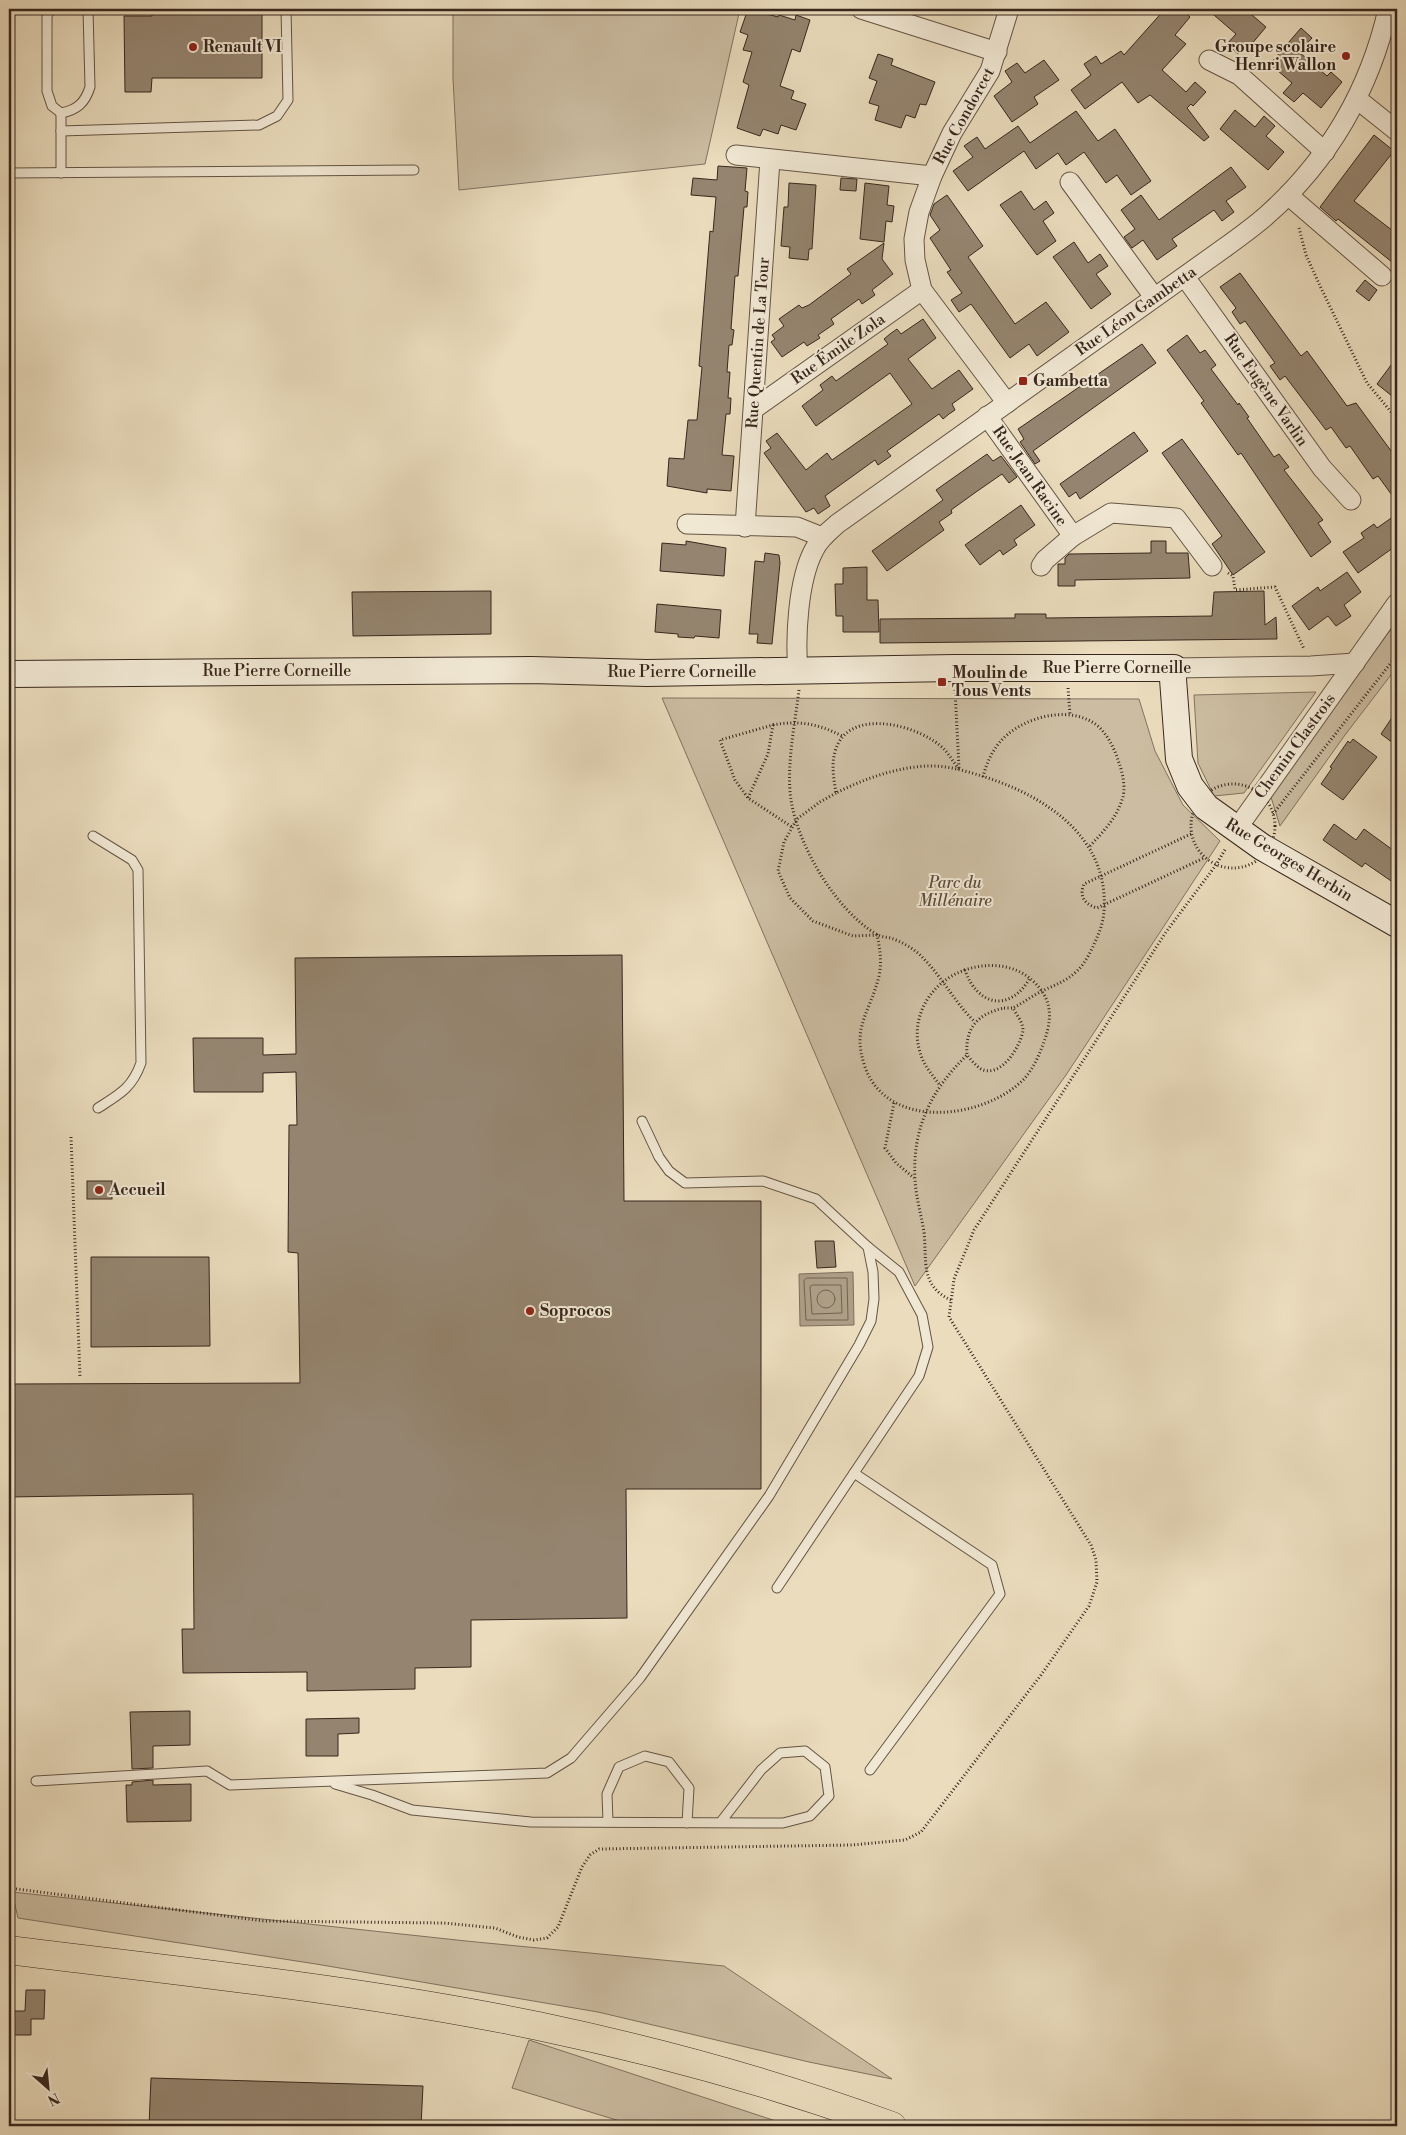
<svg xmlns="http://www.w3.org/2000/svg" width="1406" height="2135" viewBox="0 0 1406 2135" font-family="'Libre Bodoni',serif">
  <rect width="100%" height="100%" fill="#eadcbd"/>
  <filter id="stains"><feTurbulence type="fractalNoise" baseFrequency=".004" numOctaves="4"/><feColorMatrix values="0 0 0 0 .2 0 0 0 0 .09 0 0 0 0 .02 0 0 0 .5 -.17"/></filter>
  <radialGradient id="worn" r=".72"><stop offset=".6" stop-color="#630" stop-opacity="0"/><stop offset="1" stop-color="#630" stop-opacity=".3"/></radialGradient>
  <g fill="#ccbda2" stroke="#827260">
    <path d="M453,9H740L705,164L459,190L453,79Z"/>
    <path d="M1397,621V667L1345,735L1280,826L1270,794Z"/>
    <path d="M1316,692L1244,793L1214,796L1198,763L1194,695Z"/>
    <path d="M662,698L1139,699L1155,751L1183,805L1220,841L1066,1075L915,1286Z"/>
    <path d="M12,1892L466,1941L724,1966L892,2079L809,2062L598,2012L316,1964L18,1918Z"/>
    <path d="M529,2040L788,2125L790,2126H636L512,2088Z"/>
  </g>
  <path fill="#ad9e87" stroke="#7e6e5d" d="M853,1272L854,1325L800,1326L799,1274Z"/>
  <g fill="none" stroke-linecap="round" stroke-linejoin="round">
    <g stroke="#726252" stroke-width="1">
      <path d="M807,1278H847L848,1320H806L804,1281Z"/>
      <path d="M813,1285H841L842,1313L812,1314L810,1287Z"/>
      <circle cx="826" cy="1299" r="9"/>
    </g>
  </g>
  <g fill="#958570" stroke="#38271d">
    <path d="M152,9H262V78H152L151,92H125L124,16H152Z"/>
    <path d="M748,9L778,17L779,15L795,20L796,15L810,20L800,52L792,49L780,86L794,91L791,99L806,104L796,130L781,125L778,134L763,129L760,136L737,128L749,85L743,82L752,52L743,50L748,35L740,32Z"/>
    <path d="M1165,9H1181L1190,17L1175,35L1186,44L1162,70L1186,92L1195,82L1206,92L1193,106L1191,104L1187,108L1209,137L1204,141L1150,95L1138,103L1122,82L1085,109L1071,90L1091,75L1084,64L1096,56L1101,64L1121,51L1124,55Z"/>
    <path d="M1207,9H1245L1266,27L1250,46L1247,44L1238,54L1227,44L1236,34Z"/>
    <path d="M1301,28L1312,38L1299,52L1327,76L1331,72L1342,82L1321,108L1303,93L1294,102L1283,93L1292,83L1270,64Z"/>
    <path d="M878,54L893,59L891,65L935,82L926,105L920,104L915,118L906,115L901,128L875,120L879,106L869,103L877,81L869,78Z"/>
    <path d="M1044,60L1059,80L1034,97L1038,104L1012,122L994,96L1012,82L1005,71L1017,63L1025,73Z"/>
    <path d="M1235,110L1255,127L1264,116L1275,126L1266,136L1284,152L1268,170L1220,129Z"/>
    <path d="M1076,111L1098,141L1115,129L1151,181L1131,195L1117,175L1106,183L1084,152L1066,165L1058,153L1036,169L1024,151L968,191L953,171L973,157L964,146L977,137L985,149L1018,126L1030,143Z"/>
    <path d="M1374,135L1394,151L1354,201L1397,234V266L1338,219L1336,221L1320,207Z"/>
    <path d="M718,166L747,168L745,191L748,192L747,207H744L738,276H735L731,329L734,330L732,345H729L727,372H730L728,398H731L730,414H726L722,455L734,456L731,491L707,489V493L667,486L669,458L684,459L688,420H697L702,367L699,366L710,231L713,232L716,197L691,195L693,178L717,180Z"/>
    <path d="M1231,167L1246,187L1226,201L1234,212L1222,221L1214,210L1172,239L1177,246L1157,260L1143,240L1132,248L1124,237L1135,229L1121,210L1141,195L1159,220Z"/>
    <path d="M841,178L857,179L856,191L840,190Z"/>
    <path d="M789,183L816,185L812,249H809L808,260L789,258L790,247L781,246L784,207H788Z"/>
    <path d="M865,183L889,186L887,205L894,206L892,222L886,221L884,242L860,239Z"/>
    <path d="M1021,191L1034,210L1046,201L1054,213L1043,221L1056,241L1037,255L1000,205Z"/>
    <path d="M947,195L983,246L968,257L1015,324L1046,302L1069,332L1037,356L1029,344L1010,358L971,304L959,312L951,300L962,293L947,272L951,270L930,238L940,230L930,215L934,204Z"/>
    <path d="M1074,242L1088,263L1100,254L1108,266L1096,274L1111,294L1091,309L1053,257Z"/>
    <path d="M884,243L882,259L893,274L872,290L875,295L862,304L859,299L831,319L834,324L818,335L820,338L807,346L804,342L782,357L771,342L775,339L772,335L784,326L779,319L799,305L802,308L809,305L851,274L847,269Z"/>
    <path d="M1240,273L1301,356L1307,351L1347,406L1356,403L1397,459V502L1378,476L1373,479L1350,446L1346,448L1331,427L1326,430L1285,376L1280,380L1270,366L1275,363L1245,321L1240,324L1232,312L1236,308L1220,287Z"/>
    <path d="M1365,280L1377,290L1369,301L1356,291Z"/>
    <path d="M923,319L936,338L908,359L932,389L959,370L973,389L952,404L955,410L949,414L943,419L939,414L887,451L891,456L878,465L875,460L825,496L830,506L818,514L814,508L806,512L764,453L771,448L766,441L777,433L806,470L827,453L832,460L912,404L890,373L816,426L802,406L823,390L820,385L832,376L836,381L888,344L884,339L890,334L897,329L901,334Z"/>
    <path d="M1187,335L1200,353L1205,350L1216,365L1211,369L1238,405L1239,403L1249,417L1247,418L1274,457L1279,454L1289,467L1284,470L1323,520L1318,523L1331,542L1311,557L1241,453L1238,455L1201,403L1204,401L1167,350Z"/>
    <path d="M1142,344L1156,363L1033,451L1040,461L1035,464L1020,442L1024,439L1018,429Z"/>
    <path d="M1397,357V400L1377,384Z"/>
    <path d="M1134,432L1148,451L1080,499L1076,492L1069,497L1060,484Z"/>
    <path d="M1182,439L1265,552L1233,575L1212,544L1222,536L1162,453Z"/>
    <path d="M987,454L993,461L1001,456L1017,477L1009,483L1002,474L976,492L951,510L952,513L939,522L944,530L887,571L872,551L943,500L936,490Z"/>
    <path d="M1021,505L1035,525L1014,540L1017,545L1003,555L1000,550L980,565L965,545Z"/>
    <path d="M1397,514V545L1358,573L1343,552L1364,538L1361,533L1374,524L1377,528Z"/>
    <path d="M686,541L726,548L724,576L660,571L662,543L686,545Z"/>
    <path d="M1151,541H1166V553H1188L1190,578L1075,580V586H1058V564H1065V558L1069,554L1151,553Z"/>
    <path d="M765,553L779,555L780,563L772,644L757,643L758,634H749L755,561L764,562Z"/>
    <path d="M867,567V600H878L879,632H843V616H836L835,584H843V568Z"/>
    <path d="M1347,572L1361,592L1344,605L1351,616L1336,626L1328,616L1309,630L1292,606L1318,587L1320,591Z"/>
    <path d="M491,591V634L353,636L352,592Z"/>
    <path d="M1264,591L1265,625L1276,617L1277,639L880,643V619L1015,618V614H1046V618L1212,616L1214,592Z"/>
    <path d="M657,604L721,610L719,638L695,636L694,638L678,637V634L655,632Z"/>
    <path d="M1397,710V746L1381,734Z"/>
    <path d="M1353,739L1377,757L1343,800L1321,784L1332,768L1330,767L1348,741L1350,743Z"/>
    <path d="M1334,824L1356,840L1364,829L1397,853V885L1365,863L1362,867L1323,840Z"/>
    <path d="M622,955L624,1201H761V1489H626L627,1618L471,1620V1667L415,1668V1689L307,1691V1672L183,1673L182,1629H194L193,1494L9,1497V1384L300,1383L298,1253L288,1252L289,1125H297L296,1072L263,1073V1092H194L193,1038H263V1055L296,1054L295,958Z"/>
    <rect x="87" y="1181" width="25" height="18"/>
    <path d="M815,1241H834L836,1267L817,1268Z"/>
    <path d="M91,1257H209L210,1346L91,1347Z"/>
    <path d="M190,1711V1745L153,1746V1768L132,1769L130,1712Z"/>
    <path d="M359,1718V1733L338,1734V1756H306V1719Z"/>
    <path d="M153,1780V1785L191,1784V1821L127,1822L126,1785H132V1782Z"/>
    <path d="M26,1990H45L44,2019H31V2035H9V2011H25Z"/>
    <path d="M151,2078L423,2086L421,2126H149Z"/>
  </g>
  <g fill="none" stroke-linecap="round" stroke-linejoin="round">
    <defs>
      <g id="lane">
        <path d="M50,9L47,16V91L52,106L61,113C77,110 85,103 90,87L88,9"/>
        <path d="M61,113V173"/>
        <path d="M61,131L259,125L277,116L288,100L286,9"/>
        <path d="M9,173L414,170"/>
        <path d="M93,836L132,860L138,870L141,1063C132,1088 120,1094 98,1108"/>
        <path d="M854,1473L992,1565L1000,1594L870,1770"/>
        <path d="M777,1588L919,1376L928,1347L922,1315L899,1272L868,1247"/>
        <path d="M36,1781L207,1771L230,1785L547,1773L571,1758L640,1678L769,1496L859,1345L871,1321L874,1299L873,1272L868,1247L816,1199L763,1181L685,1183L669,1171L659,1157L642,1121"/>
        <path d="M335,1784L372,1795L412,1810L531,1822L783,1823L810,1816L829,1796L825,1767L805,1751L780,1753L761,1770L720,1823"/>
        <path d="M608,1822L607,1794L619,1767L645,1756L669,1762L689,1788L687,1823"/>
      </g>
      <g id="street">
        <path d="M861,9L997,52"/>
        <path d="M1209,60L1239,75L1325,152"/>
        <path d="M1357,99L1397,131"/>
        <path d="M736,155L932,176"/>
        <path d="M1070,182L1154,297"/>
        <path d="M1288,195L1382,276"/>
        <path d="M1185,277L1322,468L1351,500"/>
        <path d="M1007,403L922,290L915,260L914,239L919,212L932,176L952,133L990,71L1009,9"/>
        <path d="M755,408L922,290"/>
        <path d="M987,416L1073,536L1111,513L1176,518L1212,566"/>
        <path d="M687,524L797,527L822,537"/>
        <path d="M745,527L770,160"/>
        <path d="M1041,566L1045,560L1073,536"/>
        <path d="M1174,668L1311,666L1355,663"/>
        <path d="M798,671C795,637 798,580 814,550C819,539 828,532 837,524L1213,256C1231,243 1250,230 1267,215C1329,160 1370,89 1388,9"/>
        <path d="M1236,830L1397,603"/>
      </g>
      <path id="secondary" d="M9,674L531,670L647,673L954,668H1174L1173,679L1179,759L1190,786L1206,807L1262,847L1397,924"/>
      <path id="primary" d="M9,1950C184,1972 366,1990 538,2026C657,2051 777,2084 892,2126"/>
    </defs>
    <use href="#lane" stroke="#645445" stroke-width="11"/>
    <use href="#street" stroke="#645445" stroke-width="21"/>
    <use href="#secondary" stroke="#38271d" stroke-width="28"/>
    <use href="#primary" stroke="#38271d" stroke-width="29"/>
    <g stroke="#38271d" stroke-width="3" stroke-dasharray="1 2.5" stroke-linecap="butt">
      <path d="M1299,228L1306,255L1321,288L1367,383L1397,419"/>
      <path d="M1228,573L1233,576L1235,590L1275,587L1304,649"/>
      <path d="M1068,688L1070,715"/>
      <path d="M799,690C795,723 786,767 791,800C798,846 836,910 876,934C881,937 886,937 891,938C902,942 915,949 923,958C943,978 955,1003 975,1022"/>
      <path d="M955,690L959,768"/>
      <path d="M773,725C799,720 819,724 842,736"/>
      <path d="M959,769C954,763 950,756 945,750C921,725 847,705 835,752C831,765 834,780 836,793C864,779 894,768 926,766C946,765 966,771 985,777C1041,795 1099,831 1104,894C1105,909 1104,921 1098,935C1093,947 1087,961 1078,970C1067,981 1055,985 1042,991C1032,996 1023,1003 1013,1008"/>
      <path d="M983,777C987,761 994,746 1007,735C1030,715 1074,705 1099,727C1109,737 1115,750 1119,763C1123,773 1126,790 1122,800C1116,819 1102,833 1089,847"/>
      <circle cx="1233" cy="826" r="42"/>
      <path d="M836,793L820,802L797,819L784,842L778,871L790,898L813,921L853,936L877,935C880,949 882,962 879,976C870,1013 851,1027 865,1067C888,1132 985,1119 1024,1079C1034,1068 1040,1053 1045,1039C1053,1015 1051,998 1033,981C1015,964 988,962 965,970C977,1006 1010,1013 1030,978"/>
      <path d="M748,798L768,754L773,725L720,740L735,780L748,798L792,827"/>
      <path d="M1273,814L1397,655"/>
      <path d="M1191,834L1084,884C1079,896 1084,904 1097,908L1204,858"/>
      <path d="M1004,1008H1013C1016,1014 1023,1022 1023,1030C1021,1046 1001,1079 981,1069C976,1066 971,1060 967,1055C965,1027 978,1014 1004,1008Z"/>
      <path d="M939,1084C933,1076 926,1068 922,1058C907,1021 929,982 965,970"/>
      <path d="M894,1103L885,1148L896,1163L914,1178"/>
      <path d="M71,1137L80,1377"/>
      <path d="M951,1300C920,1286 927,1261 924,1232C921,1214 916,1197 915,1180C912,1128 931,1090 967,1055"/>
      <path d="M9,1888L264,1921L444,1923L495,1928L518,1937L534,1940L547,1938L558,1927L582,1867L590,1855L599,1849L852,1845L905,1840L921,1832L1041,1675L1089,1606L1097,1582L1096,1560L1091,1545L949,1317L954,1279L974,1230L1166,932L1216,865L1226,848"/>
    </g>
    <use href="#lane" stroke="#f1e8d4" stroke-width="9"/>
    <use href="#street" stroke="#f1e8d4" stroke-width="19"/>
    <use href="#secondary" stroke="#f1e8d4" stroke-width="26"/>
    <use href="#primary" stroke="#eadcbd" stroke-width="28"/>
  </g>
  <g fill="#8f2418" stroke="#f1e8d4" stroke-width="2">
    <circle cx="193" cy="47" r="5"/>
    <circle cx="1346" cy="56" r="5"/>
    <rect x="1018" y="376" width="10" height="10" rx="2.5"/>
    <rect x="937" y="677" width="10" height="10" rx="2.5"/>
    <circle cx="99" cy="1190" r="5"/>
    <circle cx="530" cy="1311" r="5"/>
  </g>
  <g text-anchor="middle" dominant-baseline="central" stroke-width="4" stroke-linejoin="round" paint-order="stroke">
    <g font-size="16" font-weight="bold" fill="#38271d" stroke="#f1e8d4" text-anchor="start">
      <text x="203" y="47">Renault VI</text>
      <text x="1336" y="47" text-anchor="end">Groupe scolaire<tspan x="1336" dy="18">Henri Wallon</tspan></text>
      <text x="1033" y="381">Gambetta</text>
      <text x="952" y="673">Moulin de<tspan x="952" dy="18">Tous Vents</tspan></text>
      <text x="109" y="1190">Accueil</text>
      <text x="540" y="1311">Soprocos</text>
    </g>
    <g font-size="16" fill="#38271d" stroke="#f1e8d4">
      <text transform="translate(964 116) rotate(-61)">Rue Condorcet</text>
      <text transform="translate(1136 311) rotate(-35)">Rue Léon Gambetta</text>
      <text transform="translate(758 343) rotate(-86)">Rue Quentin de La Tour</text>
      <text transform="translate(838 349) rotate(-35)">Rue Émile Zola</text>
      <text transform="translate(1266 390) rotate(55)">Rue Eugène Varlin</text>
      <text transform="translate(1030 476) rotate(55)">Rue Jean Racine</text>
      <text x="1117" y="668">Rue Pierre Corneille</text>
      <text x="277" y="671">Rue Pierre Corneille</text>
      <text x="682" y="672">Rue Pierre Corneille</text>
      <text transform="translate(1295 746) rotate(-54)">Chemin Clastrois</text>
      <text transform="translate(1289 860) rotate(31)">Rue Georges Herbin</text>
    </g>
    <g font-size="16" font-style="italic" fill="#5d4c3e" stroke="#f1e8d4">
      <text x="955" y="883">Parc du<tspan x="955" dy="18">Millénaire</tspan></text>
    </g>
  </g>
  <rect width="1406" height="2135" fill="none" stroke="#eadcbd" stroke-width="30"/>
  <rect x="10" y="10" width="1386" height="2115" fill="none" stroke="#38271d" stroke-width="2.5"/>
  <rect x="15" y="15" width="1376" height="2105" fill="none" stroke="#38271d"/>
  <g transform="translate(48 2088) rotate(153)" stroke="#f1e8d4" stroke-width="4" paint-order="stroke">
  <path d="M0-4L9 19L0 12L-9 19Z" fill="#38271d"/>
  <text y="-8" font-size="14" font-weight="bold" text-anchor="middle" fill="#38271d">N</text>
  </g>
  <rect width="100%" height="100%" filter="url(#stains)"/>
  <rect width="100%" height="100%" fill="url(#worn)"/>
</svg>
